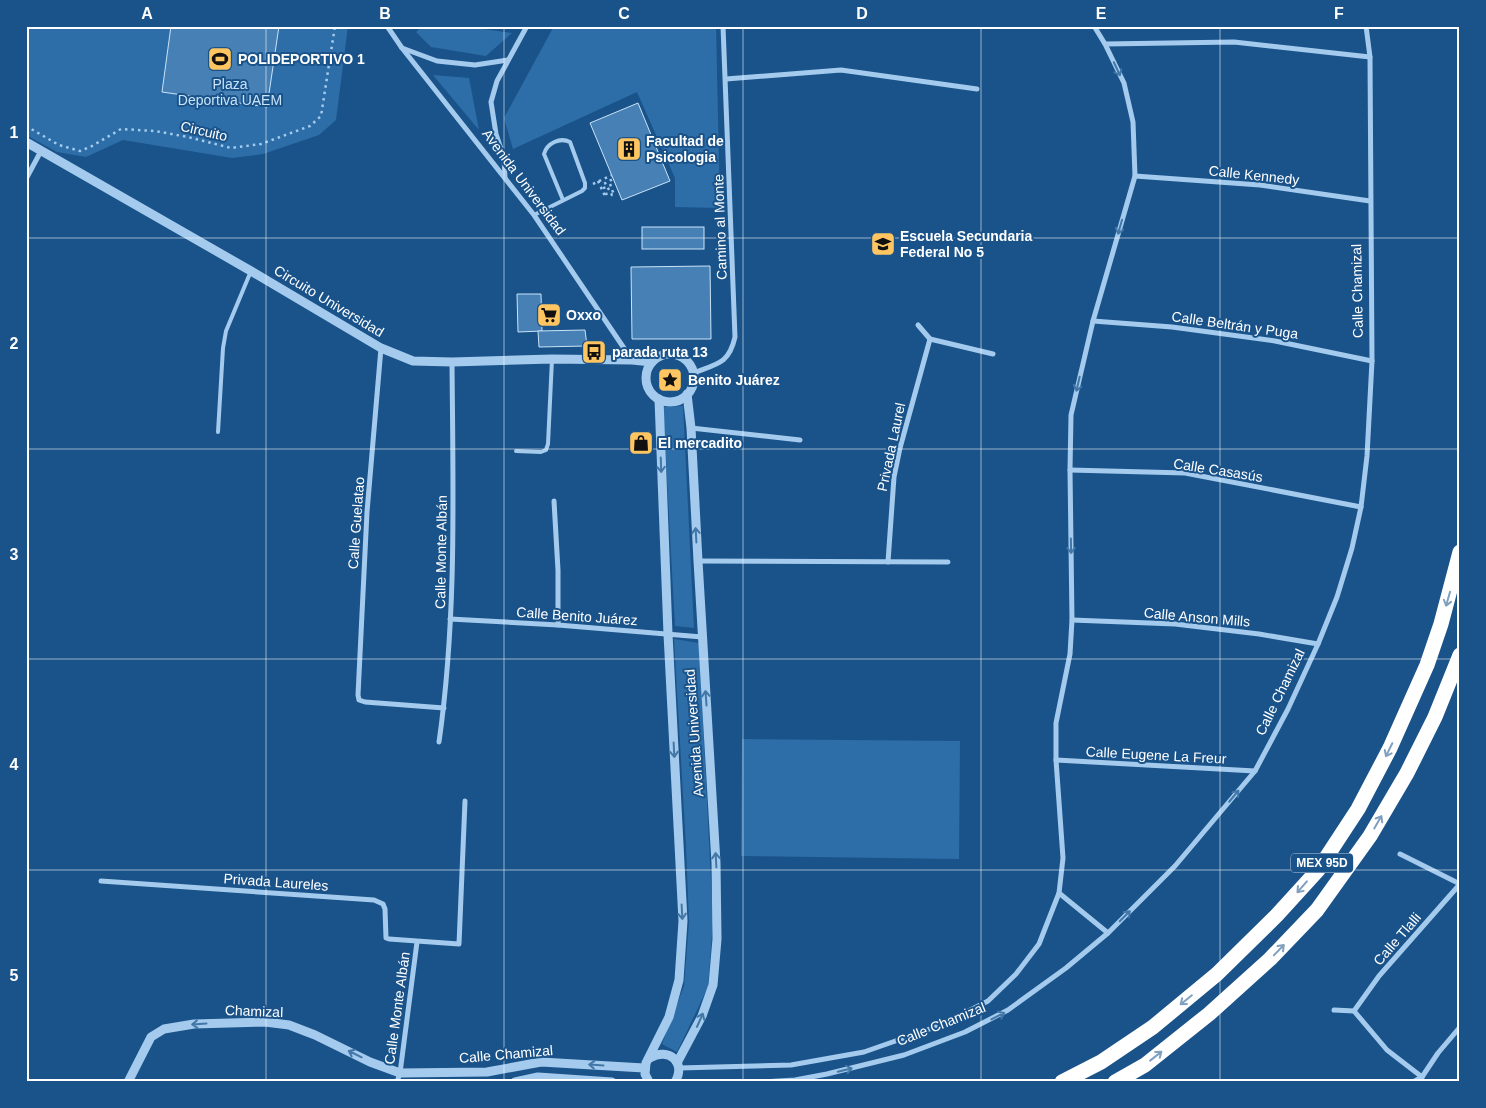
<svg xmlns="http://www.w3.org/2000/svg" width="1486" height="1108" viewBox="0 0 1486 1108" font-family="Arial,sans-serif">
  <rect width="100%" height="100%" fill="#1a538a"/>
  <g fill="#2d6ea8">
    <path d="M26,26H348L336,120L319,135L263,154L232,158L123,140L86,157L57,152L26,135Z"/>
    <path d="M423,26H462L512,33L486,56L431,47L416,32Z"/>
    <path d="M554,26H716L720,208L675,207V178L637,92L513,149L504,118Z"/>
    <path d="M433,75L469,78L479,130Z"/>
    <path d="M683,406L694,628L675,626L663,407Z"/>
    <path d="M674,639L699,643L713,921L708,987L677,1052L662,1044L684,986L689,923L686,846Z"/>
    <path d="M742,739L960,741L959,859L741,856Z"/>
  </g>
  <g fill="#4780b4" stroke="#c9e3f9">
    <path d="M171,26H279L267,107L162,92Z"/>
    <path d="M638,103L670,181L622,200L590,123Z"/>
    <rect x="642" y="227" width="62" height="22"/>
    <path d="M710,266L711,339H632L631,267Z"/>
    <path d="M517,294H541L542,331L518,332Z"/>
    <path d="M585,330L587,346L539,347L538,331Z"/>
  </g>
  <g fill="none" stroke-linecap="round" stroke-linejoin="round">
    <g stroke="#a4cbed" stroke-width="2.5" stroke-dasharray="2.5 4" stroke-linecap="butt">
      <path d="M26,126L59,145L80,151L92,146L121,129L155,131L188,137L231,148L261,144L310,126L321,116L335,26"/>
      <path d="M598,181L605,196H607L603,184L605,183L612,195H614L609,181L613,179"/>
      <path d="M593,184L612,175"/>
    </g>
    <g stroke="#a4cbed" stroke-width="4">
      <path d="M534,215L582,191L585,188V183L570,142C560,137 547,143 544,154L563,200"/>
      <path d="M218,432L223,348L226,331L251,271"/>
      <path d="M516,451L541,452L546,450L548,444L552,359"/>
    </g>
    <g stroke="#a4cbed" stroke-width="5">
      <path d="M387,26L402,48L534,215L632,360"/>
      <path d="M1105,44L1234,42L1370,57"/>
      <path d="M402,48L437,61L475,65L508,60"/>
      <path d="M726,79L841,70L977,89"/>
      <path d="M1135,176L1260,185L1370,201"/>
      <path d="M505,178L504,158L496,134L491,102L497,81L527,26"/>
      <path d="M26,179L41,151"/>
      <path d="M1093,321L1172,327L1275,341L1372,361"/>
      <path d="M918,325L930,339L993,354"/>
      <path d="M381,348L367,512L358,695L359,700L365,702L444,708"/>
      <path d="M693,373C717,364 729,364 735,337L723,26"/>
      <path d="M691,428L800,440"/>
      <path d="M1070,470L1185,473L1361,507"/>
      <path d="M554,501L558,570V625"/>
      <path d="M698,561L948,562"/>
      <path d="M888,562L894,477L900,448L930,339"/>
      <path d="M450,619L558,625L702,637"/>
      <path d="M1072,620L1175,624L1259,634L1318,644"/>
      <path d="M439,742C457,616 453,489 452,362"/>
      <path d="M1056,760L1255,771"/>
      <path d="M1400,854L1460,884"/>
      <path d="M101,881L374,900L383,904L385,909L386,938L389,939L459,944L465,801"/>
      <path d="M1059,893L1108,933"/>
      <path d="M1334,1010L1354,1011"/>
      <path d="M1354,1011L1379,976L1460,884"/>
      <path d="M1354,1011L1387,1050L1422,1077"/>
      <path d="M679,1068L791,1065L864,1052L941,1025L988,1001L1016,974L1039,944L1059,893L1063,858L1056,760V723L1070,654L1072,620L1070,470L1071,415L1093,321L1135,176L1133,122L1124,83L1105,44L1094,26"/>
      <path d="M1422,1077L1438,1053L1460,1027"/>
      <path d="M397,1082L400,1073L417,942"/>
      <path d="M762,1082L795,1080L827,1074L904,1055L965,1032L1008,1010L1066,968L1108,933L1175,866L1255,771L1288,709L1318,644L1337,597L1352,548L1361,507L1367,456L1372,361L1370,57L1366,26"/>
      <path d="M1413,1082L1422,1077"/>
    </g>
    <g stroke="#a4cbed" stroke-width="9">
      <path d="M26,142L251,271L381,348L413,361L452,362L552,359L632,360L652,362"/>
      <circle cx="670" cy="378" r="24"/>
      <path d="M650,1058C668,1047 687,1062 675,1082"/>
      <path d="M677,1063L702,1016L713,985L717,939L716,863L698,561L691,428L687,394"/>
      <path d="M128,1082L151,1037L164,1029L194,1024L265,1022L289,1025L315,1035L370,1062L400,1073L487,1072L541,1062L644,1068"/>
      <path d="M515,1082L538,1077L612,1082"/>
      <path d="M649,1082L645,1074L646,1063L669,1017L679,980L683,921L668,634L659,399"/>
    </g>
    <g stroke="#fff" stroke-width="15">
      <path d="M1062,1082L1101,1062L1153,1027L1217,974L1277,915L1318,870L1358,809L1390,748L1427,665L1441,624L1460,552"/>
      <path d="M1115,1082L1145,1065L1209,1014L1270,959L1317,910L1370,836L1407,773L1435,717L1460,655"/>
    </g>
  </g>
  <defs><path id="oneway-shaft" d="M-6 0H5M1.5-3L5.5 0L1.5 3" fill="none" stroke-width="1.6" stroke-linecap="round" stroke-linejoin="round" transform="scale(1.25)"/></defs>
  <g stroke="#4377a8">
    <use href="#oneway-shaft" transform="translate(1117 69) rotate(65)"/>
    <use href="#oneway-shaft" transform="translate(1120 227) rotate(106)"/>
    <use href="#oneway-shaft" transform="translate(1078 384) rotate(103)"/>
    <use href="#oneway-shaft" transform="translate(661 465) rotate(88)"/>
    <use href="#oneway-shaft" transform="translate(696 535) rotate(-93)"/>
    <use href="#oneway-shaft" transform="translate(1071 546) rotate(89)"/>
    <use href="#oneway-shaft" transform="translate(706 698) rotate(-94)"/>
    <use href="#oneway-shaft" transform="translate(674 750) rotate(87)"/>
    <use href="#oneway-shaft" transform="translate(1234 796) rotate(-50)"/>
    <use href="#oneway-shaft" transform="translate(716 860) rotate(-93)"/>
    <use href="#oneway-shaft" transform="translate(682 912) rotate(87)"/>
    <use href="#oneway-shaft" transform="translate(1125 916) rotate(-45)"/>
    <use href="#oneway-shaft" transform="translate(998 1016) rotate(-27)"/>
    <use href="#oneway-shaft" transform="translate(700 1020) rotate(-66)"/>
    <use href="#oneway-shaft" transform="translate(199 1024) rotate(176)"/>
    <use href="#oneway-shaft" transform="translate(355 1054) rotate(-154)"/>
    <use href="#oneway-shaft" transform="translate(596 1065) rotate(-176)"/>
    <use href="#oneway-shaft" transform="translate(845 1070) rotate(-14)"/>
  </g>
  <g stroke="#81a0bf">
    <use href="#oneway-shaft" transform="translate(1448 599) rotate(106)"/>
    <use href="#oneway-shaft" transform="translate(1389 750) rotate(116)"/>
    <use href="#oneway-shaft" transform="translate(1378 822) rotate(-60)"/>
    <use href="#oneway-shaft" transform="translate(1302 887) rotate(131)"/>
    <use href="#oneway-shaft" transform="translate(1279 950) rotate(-46)"/>
    <use href="#oneway-shaft" transform="translate(1186 1000) rotate(141)"/>
    <use href="#oneway-shaft" transform="translate(1156 1056) rotate(-38)"/>
  </g>
  <path fill="none" stroke="#fff" stroke-width="1" stroke-opacity="0.55" d="M266,26V1082M504,26V1082M743,26V1082M981,26V1082M1220,26V1082M26,238H1460M26,449H1460M26,659H1460M26,870H1460"/>
  <defs>
    <symbol id="stadium-square" viewBox="-11 -11 22 22"><rect x="-9" y="-9" width="18" height="18" rx="4" fill="#ffc560" stroke="#1a538a"/><path d="M0-5a6.5 5 0 1 0 0 10a6.5 5 0 1 0 0-10ZM-3.5-1.8h7v3.6h-7Z" fill="#111"/></symbol>
    <symbol id="building-square" viewBox="-11 -11 22 22"><rect x="-9" y="-9" width="18" height="18" rx="4" fill="#ffc560" stroke="#1a538a"/><path d="M-4-6H4V6H1V3H-1V6H-4ZM-2.5-4.3h1.7v1.8h-1.7ZM.8-4.3h1.7v1.8H.8ZM-2.5-1h1.7V.8h-1.7ZM.8-1h1.7V.8H.8Z" fill="#111"/></symbol>
    <symbol id="school-square" viewBox="-11 -11 22 22"><rect x="-9" y="-9" width="18" height="18" rx="4" fill="#ffc560" stroke="#1a538a"/><path d="M0-5L7-2L0 1L-7-2ZM-4 1L0 2.5L4 1V4Q0 6-4 4Z" fill="#111"/></symbol>
    <symbol id="supermarket-square" viewBox="-11 -11 22 22"><rect x="-9" y="-9" width="18" height="18" rx="4" fill="#ffc560" stroke="#1a538a"/><path d="M-6-5.5h2.5l.6 2H6L4.5 2H-2.5L-4.4-4H-6ZM-1.5 3.2a1.3 1.3 0 1 0 .1 0ZM3 3.2a1.3 1.3 0 1 0 .1 0Z" fill="#111"/></symbol>
    <symbol id="bus-square" viewBox="-11 -11 22 22"><rect x="-9" y="-9" width="18" height="18" rx="4" fill="#ffc560" stroke="#1a538a"/><path d="M-5-6H5V4H4V6H2V4H-2V6H-4V4H-5ZM-3.5-4V0h7V-4ZM-3.5 1.2v1.5H-2V1.2ZM2 1.2v1.5H3.5V1.2Z" fill="#111"/></symbol>
    <symbol id="sight-square" viewBox="-11 -11 22 22"><rect x="-9" y="-9" width="18" height="18" rx="4" fill="#ffc560" stroke="#1a538a"/><path d="M0-6L1.8-2.2L6-1.7L2.9 1.2L3.7 5.4L0 3.3L-3.7 5.4L-2.9 1.2L-6-1.7L-1.8-2.2Z" fill="#111"/></symbol>
    <symbol id="shop-square" viewBox="-11 -11 22 22"><rect x="-9" y="-9" width="18" height="18" rx="4" fill="#ffc560" stroke="#1a538a"/><path d="M-5-2.5h2.3a2.7 3.5 0 0 1 5.4 0H5L5.5 6h-11ZM-1.5-2.5h3a1.5 2.3 0 0 0-3 0Z" fill="#111"/></symbol>
  </defs>
  <g fill-rule="evenodd">
    <use href="#stadium-square" x="206" y="45" width="28" height="28"/>
    <use href="#building-square" x="615" y="135" width="28" height="28"/>
    <use href="#school-square" x="869" y="230" width="28" height="28"/>
    <use href="#supermarket-square" x="535" y="301" width="28" height="28"/>
    <use href="#bus-square" x="580" y="338" width="28" height="28"/>
    <use href="#sight-square" x="656" y="366" width="28" height="28"/>
    <use href="#shop-square" x="627" y="429" width="28" height="28"/>
  </g>
  <g text-anchor="middle" dominant-baseline="central" stroke-width="4" stroke-linejoin="round" paint-order="stroke">
    <rect fill="#1a538a" stroke="#bacbdc" stroke-width="1" x="1291" y="853.5" width="62" height="19" rx="4"/>
    <g font-size="12" font-weight="bold" fill="#fff">
      <text x="1322" y="863">MEX 95D</text>
    </g>
    <g font-size="14" font-weight="bold" fill="#fff" stroke="#1a538a" text-anchor="start">
      <text x="238" y="59">POLIDEPORTIVO 1</text>
      <text x="646" y="141">Facultad de<tspan x="646" dy="16">Psicologia</tspan></text>
      <text x="900" y="236">Escuela Secundaria<tspan x="900" dy="16">Federal No 5</tspan></text>
      <text x="566" y="315">Oxxo</text>
      <text x="612" y="352">parada ruta 13</text>
      <text x="688" y="380">Benito Juárez</text>
      <text x="658" y="443">El mercadito</text>
    </g>
    <g font-size="14" fill="#c9e3f9" stroke="#1a538a">
      <text x="230" y="84">Plaza<tspan x="230" dy="16">Deportiva UAEM</tspan></text>
    </g>
    <g font-size="14" fill="#fff" stroke="#1a538a">
      <text transform="translate(204 131) rotate(13)">Circuito</text>
      <text transform="translate(1254 175) rotate(6)">Calle Kennedy</text>
      <text transform="translate(524 182) rotate(53)">Avenida Universidad</text>
      <text transform="translate(720 227) rotate(-92)">Camino al Monte</text>
      <text transform="translate(1357 291) rotate(-91)">Calle Chamizal</text>
      <text transform="translate(329 301) rotate(31)">Circuito Universidad</text>
      <text transform="translate(1235 325) rotate(8)">Calle Beltrán y Puga</text>
      <text transform="translate(891 447) rotate(-78)">Privada Laurel</text>
      <text transform="translate(1218 470) rotate(9)">Calle Casasús</text>
      <text transform="translate(356 523) rotate(-86)">Calle Guelatao</text>
      <text transform="translate(441 552) rotate(-89)">Calle Monte Albán</text>
      <text transform="translate(577 616) rotate(4)">Calle Benito Juárez</text>
      <text transform="translate(1197 617) rotate(5)">Calle Anson Mills</text>
      <text transform="translate(1280 692) rotate(-64)">Calle Chamizal</text>
      <text transform="translate(694 733) rotate(-94)">Avenida Universidad</text>
      <text transform="translate(1156 755) rotate(3)">Calle Eugene La Freur</text>
      <text transform="translate(276 882) rotate(4)">Privada Laureles</text>
      <text transform="translate(1397 939) rotate(-49)">Calle Tlalli</text>
      <text transform="translate(397 1008) rotate(-82)">Calle Monte Albán</text>
      <text transform="translate(254 1011) rotate(2)">Chamizal</text>
      <text transform="translate(941 1024) rotate(-22)">Calle Chamizal</text>
      <text transform="translate(506 1054) rotate(-5)">Calle Chamizal</text>
    </g>
  </g>
  <rect width="1486" height="1108" fill="none" stroke="#1a538a" stroke-width="55"/>
  <rect x="28" y="28" width="1430" height="1052" fill="none" stroke="#fff" stroke-width="2"/>
  <g font-size="16" text-anchor="middle" font-weight="bold" fill="#fff">
    <text x="147" y="19">A</text>
    <text x="385" y="19">B</text>
    <text x="624" y="19">C</text>
    <text x="862" y="19">D</text>
    <text x="1101" y="19">E</text>
    <text x="1339" y="19">F</text>
    <text x="14" y="138">1</text>
    <text x="14" y="349">2</text>
    <text x="14" y="560">3</text>
    <text x="14" y="770">4</text>
    <text x="14" y="981">5</text>
  </g>
</svg>
